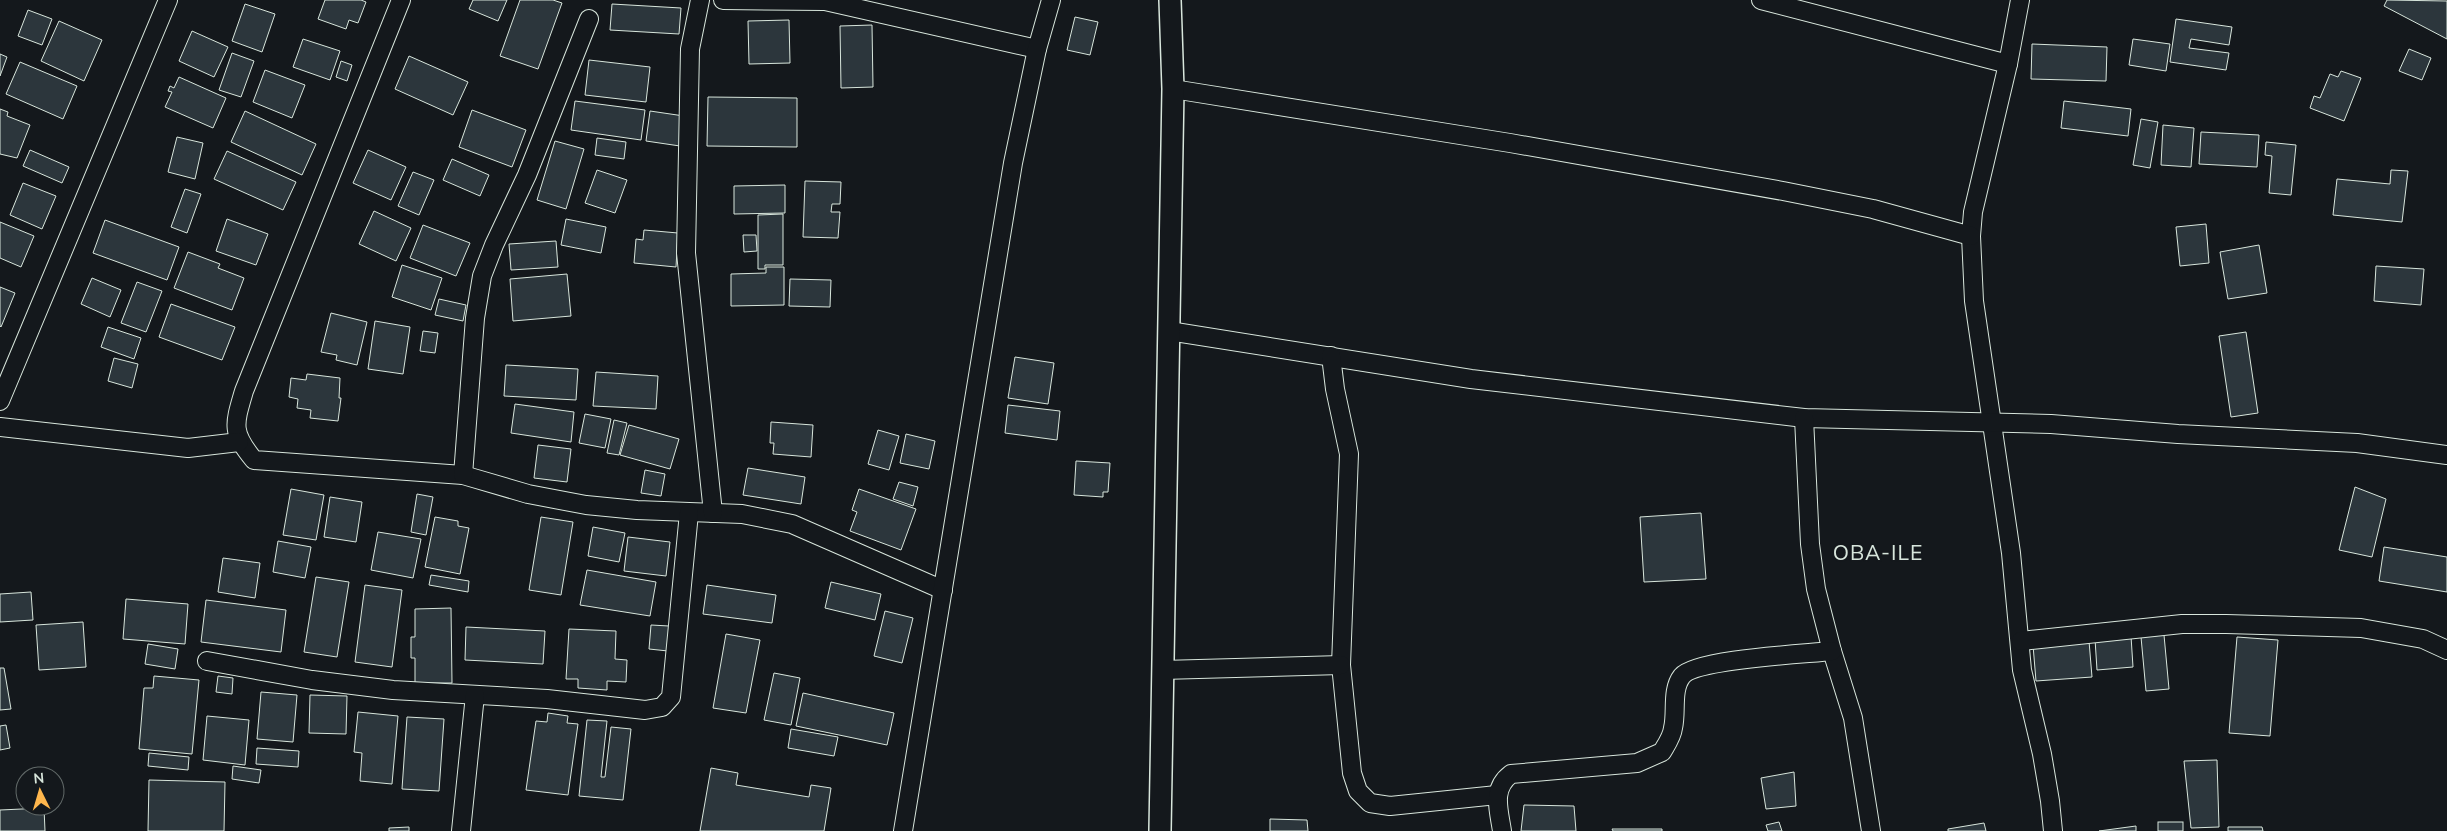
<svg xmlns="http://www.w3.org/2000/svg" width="2447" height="831" viewBox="0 0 2447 831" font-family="Mulish,sans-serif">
  <rect width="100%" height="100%" fill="#14181c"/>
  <g fill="#2c363c" stroke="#d8e6dc">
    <path d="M325,0H361L366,2L358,23L349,20L346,29L318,19Z"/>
    <path d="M473,0H507L498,21L469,9Z"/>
    <path d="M520,0H553L562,3L538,69L500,56Z"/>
    <path d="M2387,0L2447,1V39L2384,6Z"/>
    <path d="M245,4L275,14L262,52L232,41Z"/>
    <path d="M612,4L681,8L679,34L610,30Z"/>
    <path d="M28,10L52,19L42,45L18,36Z"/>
    <path d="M1075,17L1098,22L1090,55L1067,50Z"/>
    <path d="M2176,19L2232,27L2229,45L2191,39L2189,48L2229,53L2226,70L2170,62Z"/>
    <path d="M789,20L790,63L749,64L748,21Z"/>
    <path d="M59,21L102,40L84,81L41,61Z"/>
    <path d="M872,25L873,87L841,88L840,26Z"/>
    <path d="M192,31L228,47L214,77L179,61Z"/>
    <path d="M303,39L340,51L330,80L293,67Z"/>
    <path d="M2133,39L2170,44L2166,71L2129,65Z"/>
    <path d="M2032,44L2107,47L2106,81L2031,79Z"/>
    <path d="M2409,49L2431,58L2422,80L2399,71Z"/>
    <path d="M232,53L254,61L241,97L219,90Z"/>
    <path d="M0,54L7,57L0,76Z"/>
    <path d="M409,56L468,82L453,115L395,89Z"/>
    <path d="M589,60L650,67L646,102L585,95Z"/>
    <path d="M341,61L352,65L347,81L336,77Z"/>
    <path d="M20,62L77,86L63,119L6,94Z"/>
    <path d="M265,70L305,85L292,118L253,102Z"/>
    <path d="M2341,71L2361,78L2344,121L2310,108L2314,96L2320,98L2330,74L2338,77Z"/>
    <path d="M179,77L226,98L213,128L165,107L172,92L168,91L170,86L174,88Z"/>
    <path d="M708,97L797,98V147L707,146Z"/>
    <path d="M575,101L645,110L641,140L571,130Z"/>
    <path d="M2064,101L2131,109L2128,136L2061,128Z"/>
    <path d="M0,109L8,112L7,116L30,125L17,158L0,154Z"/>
    <path d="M472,110L526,130L512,167L459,147Z"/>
    <path d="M245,111L316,144L302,175L231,142Z"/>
    <path d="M650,111L684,116L680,146L646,141Z"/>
    <path d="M2141,119L2158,122L2150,168L2133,165Z"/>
    <path d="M2163,125L2194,128L2191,167L2161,165Z"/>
    <path d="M2201,132L2259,135L2257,167L2199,164Z"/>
    <path d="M177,137L203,143L195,179L168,172Z"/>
    <path d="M597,138L626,142L624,159L595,155Z"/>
    <path d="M555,141L584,149L566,209L537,200Z"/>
    <path d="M2266,142L2296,145L2291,195L2269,193L2272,156L2265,155Z"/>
    <path d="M30,150L69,167L62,183L23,166Z"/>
    <path d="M368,150L406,167L391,200L353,183Z"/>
    <path d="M227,151L296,182L283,210L214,179Z"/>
    <path d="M452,159L489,175L480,196L443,180Z"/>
    <path d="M597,170L627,180L615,213L585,203Z"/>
    <path d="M2391,170L2408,171L2402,222L2333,215L2337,179L2390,184Z"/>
    <path d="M413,172L434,180L419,215L398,206Z"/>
    <path d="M805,181L841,182L840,204H832L831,212H840L838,238L803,237Z"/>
    <path d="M23,183L56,196L42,229L10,215Z"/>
    <path d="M785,185V213L734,214V186Z"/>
    <path d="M185,189L201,194L187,233L171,227Z"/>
    <path d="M374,211L411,228L396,261L359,244Z"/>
    <path d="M783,214V265H765V269H758V215Z"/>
    <path d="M227,219L268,234L256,265L216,251Z"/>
    <path d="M566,219L606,227L601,253L561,245Z"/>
    <path d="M105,220L179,247L167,280L93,253Z"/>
    <path d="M0,222L34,236L21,267L0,258Z"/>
    <path d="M2206,224L2209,263L2180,266L2176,227Z"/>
    <path d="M423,225L470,243L456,276L410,258Z"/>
    <path d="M644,230L678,233L676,267L634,263L636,239L643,240Z"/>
    <path d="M743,235H756L757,251L744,252Z"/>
    <path d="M556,241L558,267L511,270L509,244Z"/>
    <path d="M2259,245L2267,293L2228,299L2220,252Z"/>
    <path d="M188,252L220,264L218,268L244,278L232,310L174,288Z"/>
    <path d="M402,265L442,278L431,310L392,297Z"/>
    <path d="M2376,266L2424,269L2421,305L2374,301Z"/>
    <path d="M766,267H784V305L731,306V274L766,273Z"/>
    <path d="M567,274L571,316L513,321L510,279Z"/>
    <path d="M92,278L121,290L110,317L81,304Z"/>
    <path d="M790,279L831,280L830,307L789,306Z"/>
    <path d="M137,282L162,291L146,332L121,323Z"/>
    <path d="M0,287L15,293L1,327L0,326Z"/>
    <path d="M439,299L466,305L463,321L435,315Z"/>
    <path d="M171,304L235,327L222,360L159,337Z"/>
    <path d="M331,313L367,322L357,365L336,360L337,355L321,352Z"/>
    <path d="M375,321L410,327L403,374L368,369Z"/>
    <path d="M108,327L141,338L134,359L101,347Z"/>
    <path d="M423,331L438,333L435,353L420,351Z"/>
    <path d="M2246,332L2258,413L2231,417L2219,336Z"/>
    <path d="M1015,357L1054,363L1048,404L1008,398Z"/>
    <path d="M114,358L138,364L132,388L108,381Z"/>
    <path d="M506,365L578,369L576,400L504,396Z"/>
    <path d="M596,372L658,376L656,409L593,406Z"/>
    <path d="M307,374L340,378L339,398H341L338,421L310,418L311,410L297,408L298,399L289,397L291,378L306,380Z"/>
    <path d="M515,404L574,412L571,442L511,433Z"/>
    <path d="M1008,405L1060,411L1057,440L1005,433Z"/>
    <path d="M585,414L611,419L605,448L579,443Z"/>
    <path d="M614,420L627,423L619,455L607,453Z"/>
    <path d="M771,422L813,425L811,457L773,454L774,443H770Z"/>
    <path d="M629,425L679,439L670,469L620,455Z"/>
    <path d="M878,430L899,436L889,470L868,464Z"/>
    <path d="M906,434L935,441L929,469L900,463Z"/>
    <path d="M538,445L571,449L567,482L534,478Z"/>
    <path d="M1076,461L1110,463L1108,492H1103V497L1074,495Z"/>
    <path d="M748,468L805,477L801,504L743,495Z"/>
    <path d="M645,470L665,474L661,496L641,493Z"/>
    <path d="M899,482L918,487L913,506L893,499Z"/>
    <path d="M2355,487L2386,499L2372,557L2339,550Z"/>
    <path d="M291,489L324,495L316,540L283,535Z"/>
    <path d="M859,489L916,509L901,550L850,531L857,512L852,510Z"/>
    <path d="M417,494L433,497L426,535L411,532Z"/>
    <path d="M330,497L362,502L356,542L324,537Z"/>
    <path d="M1701,513L1706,579L1644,582L1640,517Z"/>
    <path d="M435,517L458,521V526L469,528L460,574L425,567Z"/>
    <path d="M541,517L573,522L561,595L529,590Z"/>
    <path d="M593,527L625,533L619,562L588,556Z"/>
    <path d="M378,532L421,539L413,578L371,570Z"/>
    <path d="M628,537L670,542L666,576L624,571Z"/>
    <path d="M278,541L311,547L305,578L273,572Z"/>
    <path d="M2384,547L2447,557V592L2379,581Z"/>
    <path d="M223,558L260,563L255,598L218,592Z"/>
    <path d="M587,570L656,582L650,616L580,605Z"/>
    <path d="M431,575L469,581L468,592L429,585Z"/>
    <path d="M316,577L349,582L337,657L304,652Z"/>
    <path d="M831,582L881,594L875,620L825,608Z"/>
    <path d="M365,585L402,590L392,667L355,662Z"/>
    <path d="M707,585L776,595L772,623L703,614Z"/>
    <path d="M31,592L33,620L0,622V594Z"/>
    <path d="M126,599L188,604L185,644L123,639Z"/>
    <path d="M206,600L286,610L281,652L201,642Z"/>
    <path d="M451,608L452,683H415V658H411V637H415V609Z"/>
    <path d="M885,611L913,618L902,663L874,656Z"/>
    <path d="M83,622L86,667L39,670L36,625Z"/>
    <path d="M651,625L669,626L668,651L649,649Z"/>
    <path d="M466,627L545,631L543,664L465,660Z"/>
    <path d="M569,629L616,631L615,659L627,660L626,682L607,681V690L578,688V679H566Z"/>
    <path d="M726,634L760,640L746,713L713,708Z"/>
    <path d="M2164,635L2169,689L2146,691L2141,637Z"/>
    <path d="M2131,636L2133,667L2097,670L2095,639Z"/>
    <path d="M2237,637L2278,640L2270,736L2229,733Z"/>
    <path d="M2089,641L2092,677L2036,681L2033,645Z"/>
    <path d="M148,644L178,649L175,669L145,664Z"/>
    <path d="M0,668H4L11,709L0,710Z"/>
    <path d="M774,673L800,678L791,725L764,720Z"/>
    <path d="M154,676L199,680L192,754L139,749L144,688H153Z"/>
    <path d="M218,676L233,678L232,694L216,692Z"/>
    <path d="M261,692L297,695L293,742L257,739Z"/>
    <path d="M803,693L894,713L887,745L796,726Z"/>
    <path d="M310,695L347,696L346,734L309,733Z"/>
    <path d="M358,712L398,716L392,784L360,781L362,753L354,752Z"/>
    <path d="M548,713L568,716L567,723L578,724L568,795L526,790L536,721L547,722Z"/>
    <path d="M207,716L249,720L245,765L203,760Z"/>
    <path d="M407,717L444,719L439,791L402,789Z"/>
    <path d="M587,720L607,721L601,777H605L611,727L631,729L623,800L579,796Z"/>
    <path d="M6,725L10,748L0,750V726Z"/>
    <path d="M791,729L838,737L834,756L788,748Z"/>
    <path d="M257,748L299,751L298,767L256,764Z"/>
    <path d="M149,753L189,757L188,770L148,766Z"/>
    <path d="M2217,760L2219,827L2191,828L2184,761Z"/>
    <path d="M233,766L261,770L259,783L232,779Z"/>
    <path d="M711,768L738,773L736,785L809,797L811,785L831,788L824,831H700Z"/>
    <path d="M1794,772L1796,806L1766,809L1761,778Z"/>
    <path d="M149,780L225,782L224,831H148Z"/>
    <path d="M1524,805L1574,806L1576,831H1521Z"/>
    <path d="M44,808L45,831H0V810Z"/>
    <path d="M1270,819L1307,820L1308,831H1270Z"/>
    <path d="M1779,822L1782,831H1768L1766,825Z"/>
    <rect x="2158" y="822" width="25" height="9"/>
    <path d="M1984,823L1986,831H1948V829Z"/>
    <path d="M2136,826V831H2099Z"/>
    <path d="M409,827V831H389V828Z"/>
    <path d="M2228,827H2262L2263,831H2228Z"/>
    <path d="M1612,829H1662V831H1613Z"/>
  </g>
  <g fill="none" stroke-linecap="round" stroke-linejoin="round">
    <defs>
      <g id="minor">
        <path d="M401,0L244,391C234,425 231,432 254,460L463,475L528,494L586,505L637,510L742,514L792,524L943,590"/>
        <path d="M700,0L690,49L686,253L713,513"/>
        <path d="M723,0L825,1L1037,49"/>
        <path d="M1761,0L2008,64"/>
        <path d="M2020,0L2008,64L1973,212L1971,236L1974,301L2011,553L2022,670L2042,754L2050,801L2053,831"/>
        <path d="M1173,89L1510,143L1783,191L1873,209L1971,236"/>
        <path d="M1169,331L1471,379L1804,418L2051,424L2178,434L2357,443L2447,455"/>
        <path d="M1331,356L1335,389L1349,454L1341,665L1352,773L1358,791L1370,803L1390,806L1497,795"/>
        <path d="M0,401L168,0"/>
        <path d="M1804,418L1810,544L1816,589L1832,651L1853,718L1871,831"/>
        <path d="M0,427L188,448L239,442"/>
        <path d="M463,475L475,318L482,276L494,245L527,175L589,19"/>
        <path d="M2021,641L2182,624H2226L2361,628L2423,639L2447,650"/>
        <path d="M207,661L312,680L393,690L547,699L645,710L662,707L671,697L689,513"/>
        <path d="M1162,670L1341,665"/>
        <path d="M461,831L475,695"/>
        <path d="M903,831L1013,163L1037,49L1051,0"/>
        <path d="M1502,831C1499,810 1491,789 1511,774L1637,763L1662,752C1666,745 1672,737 1673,728C1677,712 1671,690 1682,676C1696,659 1806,654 1832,651"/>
      </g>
      <path id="tertiary" d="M1160,831L1173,89L1170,0"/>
    </defs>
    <use href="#minor" stroke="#d8e6dc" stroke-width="20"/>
    <use href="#tertiary" stroke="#d8e6dc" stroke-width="24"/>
    <use href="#minor" stroke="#14181c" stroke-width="18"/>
    <use href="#tertiary" stroke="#14181c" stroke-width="21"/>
  </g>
  <g text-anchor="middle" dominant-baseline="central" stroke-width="4" stroke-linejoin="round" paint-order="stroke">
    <g font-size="21" letter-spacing="1" fill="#d8e6dc" stroke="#14181c">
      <text x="1878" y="552">OBA-ILE</text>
    </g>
  </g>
  <g transform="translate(40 791) rotate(355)"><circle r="24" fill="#14181c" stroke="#626a69"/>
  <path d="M0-4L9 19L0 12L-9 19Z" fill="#ffb74d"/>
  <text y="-8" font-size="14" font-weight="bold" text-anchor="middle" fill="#d8e6dc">N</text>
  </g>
</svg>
